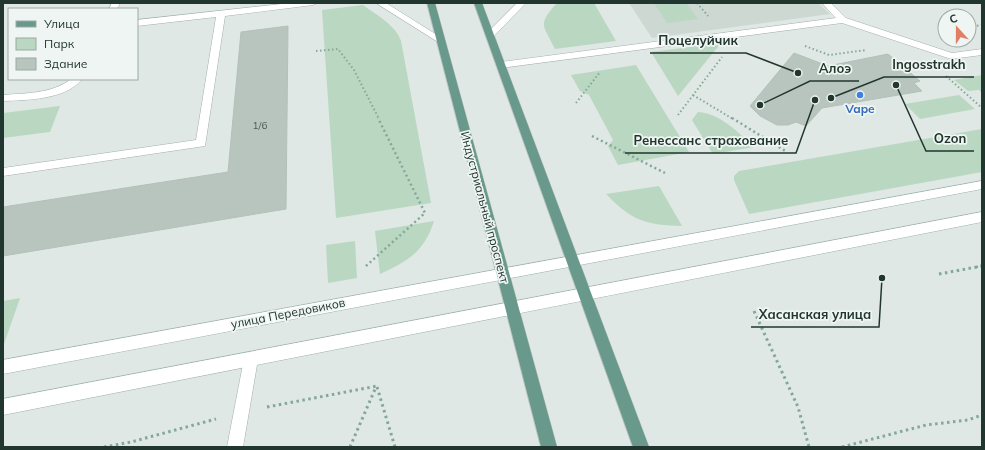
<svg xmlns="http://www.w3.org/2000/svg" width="985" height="450" viewBox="0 0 985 450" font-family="Mulish,sans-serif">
  <rect width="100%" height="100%" fill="#dfe8e4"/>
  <path fill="#cdd8d3" d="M629,3H818L830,14L652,38Z"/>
  <g fill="#bad7c1">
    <path d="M557,3H594L616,41L555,49C543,24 537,25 557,3Z"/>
    <path d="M654,3H686L698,19L667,23Z"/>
    <path d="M363,5C376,15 395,24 401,41L431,203L336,218L322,10Z"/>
    <path d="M721,43L678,96L651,52Z"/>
    <path d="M636,65L689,152L618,165L608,146L613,140L589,95L580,91L571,75Z"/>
    <path d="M982,75V93L979,90L968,91L954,80Z"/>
    <path d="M959,95L975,109L920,119L905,104Z"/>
    <path d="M60,106L50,132L3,138V113Z"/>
    <path d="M698,112C720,113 739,133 754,147L713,154L692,120Z"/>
    <path d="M982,129V172L749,214L734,180V176L739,171Z"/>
    <path d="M659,186L682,226C646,225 632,221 606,194Z"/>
    <path d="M434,221C424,252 408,261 380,274L375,231Z"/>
    <path d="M355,241L357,278L328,283L326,245Z"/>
    <path d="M20,298L4,344H3V301Z"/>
  </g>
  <g fill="#b8c5bf" stroke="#b2c1ba">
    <path d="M288,26L286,209L3,256V207L228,172L241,32Z"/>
    <path d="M794,53L828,66L888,54L920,81L914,83L922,91L822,108L806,126L796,122L788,125H777L760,116L750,106Z"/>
  </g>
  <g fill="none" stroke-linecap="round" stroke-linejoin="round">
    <defs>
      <g id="lane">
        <path d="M112,3H120L117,9H109Z"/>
        <path d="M291,3H317L313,5L225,16L205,146L3,176V168L196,140L216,17L137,26V20Z"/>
        <path d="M822,3H831L846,18L952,53L982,49V55L951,59L842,23L501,68L496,65L501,62L836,18Z"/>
        <path d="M71,79H82C66,100 26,100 3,101V95C26,93 52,94 71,79Z"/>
        <path d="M251,352L256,354L258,359L243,447H227L244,359L246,354Z"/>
      </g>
      <g id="street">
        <path d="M376,3H386L445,40L441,43L438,42Z"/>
        <path d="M517,3H526L493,37H487L486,35L487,33Z"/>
      </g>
      <g id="secondary">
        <path d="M982,181V189L3,374V360Z"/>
        <path d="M982,212V222L3,415V399Z"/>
      </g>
      <g id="primary">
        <path d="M427,3H435L557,447H541Z"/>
        <path d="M474,3H482L649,447H633Z"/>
      </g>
    </defs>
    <use href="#lane" stroke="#a3afaa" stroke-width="1"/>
    <use href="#street" stroke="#a3afaa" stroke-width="1"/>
    <use href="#secondary" stroke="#9fb2ab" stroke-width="1"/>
    <use href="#primary" stroke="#bdc3c1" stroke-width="1"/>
    <g stroke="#83a89b" stroke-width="2" stroke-dasharray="1.5 2.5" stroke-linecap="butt">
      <path d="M697,3L708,16"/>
      <path d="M969,27L982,25"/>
      <path d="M805,46L829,55L866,50"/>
      <path d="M316,51L338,49L354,70L379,119"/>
      <path d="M946,76L982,108"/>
      <path d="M693,95L733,119"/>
      <path d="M576,103L600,72"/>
      <path d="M678,115L722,57"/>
    </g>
    <g stroke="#83a89b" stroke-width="2.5" stroke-dasharray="2 3" stroke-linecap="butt">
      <path d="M732,118L787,152"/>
      <path d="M592,136L665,173"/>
      <path d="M366,266L425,213L378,118"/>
      <path d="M976,267L982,266"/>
    </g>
    <g stroke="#83a89b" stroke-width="3" stroke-dasharray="2.5 3.5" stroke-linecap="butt">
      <path d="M939,274L982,266"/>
      <path d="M754,311L798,407L809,447"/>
      <path d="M377,387L395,447"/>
      <path d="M267,407L377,386"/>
      <path d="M104,447L131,442L216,419"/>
      <path d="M350,447L376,387"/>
      <path d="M842,447L926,425L968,420L982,415"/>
    </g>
    <use href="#lane" fill="#fff" fill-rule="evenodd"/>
    <use href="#street" fill="#fff" fill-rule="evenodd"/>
    <use href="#secondary" fill="#fff" fill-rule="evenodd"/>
    <use href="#primary" fill="#68998b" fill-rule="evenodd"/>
  </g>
  <circle fill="#3f7fe0" stroke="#eff5f2" stroke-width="1.5" cx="860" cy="95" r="4"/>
  <g text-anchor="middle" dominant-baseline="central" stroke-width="3.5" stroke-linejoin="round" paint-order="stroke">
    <g font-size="10" fill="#485a54">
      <text x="260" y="125">1/6</text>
    </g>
    <g font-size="12" font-weight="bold" fill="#366cbe" stroke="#eff5f2">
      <text x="860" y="108">Vape</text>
    </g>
    <g font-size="12" fill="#223630" stroke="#eff5f2">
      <text transform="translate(485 207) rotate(75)">Индустриальный проспект</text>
      <text transform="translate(288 313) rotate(-11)">улица Передовиков</text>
    </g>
  </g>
  <path fill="none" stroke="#223630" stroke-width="1.5" d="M798 73L746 53H650M831 98L884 77H974M760 105L810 81H859M896 85L926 151H974M815 100L796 153H625M882 278L879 327H751"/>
  <g fill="#223630" stroke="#eff5f2" stroke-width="1.5">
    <circle cx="798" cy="73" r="4"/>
    <circle cx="831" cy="98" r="4"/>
    <circle cx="760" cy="105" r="4"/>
    <circle cx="896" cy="85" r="4"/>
    <circle cx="815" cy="100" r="4"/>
    <circle cx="882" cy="278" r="4"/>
  </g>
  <g font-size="13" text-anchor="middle" font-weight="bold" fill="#223630" stroke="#eff5f2" stroke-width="3.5" stroke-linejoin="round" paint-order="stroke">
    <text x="698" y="45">Поцелуйчик</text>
    <text x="929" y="69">Ingosstrakh</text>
    <text x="835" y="73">Алоэ</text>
    <text x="950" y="143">Ozon</text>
    <text x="711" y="145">Ренессанс страхование</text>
    <text x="815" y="319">Хасанская улица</text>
  </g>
  <rect width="985" height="450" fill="none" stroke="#223630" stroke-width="8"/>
  <rect x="8" y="8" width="130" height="72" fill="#eff5f2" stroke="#9da9a4"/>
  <rect x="16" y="21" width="20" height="6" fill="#68998b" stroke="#9da9a4"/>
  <text x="44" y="28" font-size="12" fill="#223630">Улица</text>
  <rect x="16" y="38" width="20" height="12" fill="#bad7c1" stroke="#9da9a4"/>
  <text x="44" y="48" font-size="12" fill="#223630">Парк</text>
  <rect x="16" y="58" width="20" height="12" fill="#b8c5bf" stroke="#9da9a4"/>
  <text x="44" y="68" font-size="12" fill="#223630">Здание</text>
  <g transform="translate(957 28) rotate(339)"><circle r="19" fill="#eff5f2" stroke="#9da9a4"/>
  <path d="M0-3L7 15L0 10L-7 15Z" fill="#e17f64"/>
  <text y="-6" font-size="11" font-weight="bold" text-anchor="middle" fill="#223630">С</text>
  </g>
</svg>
